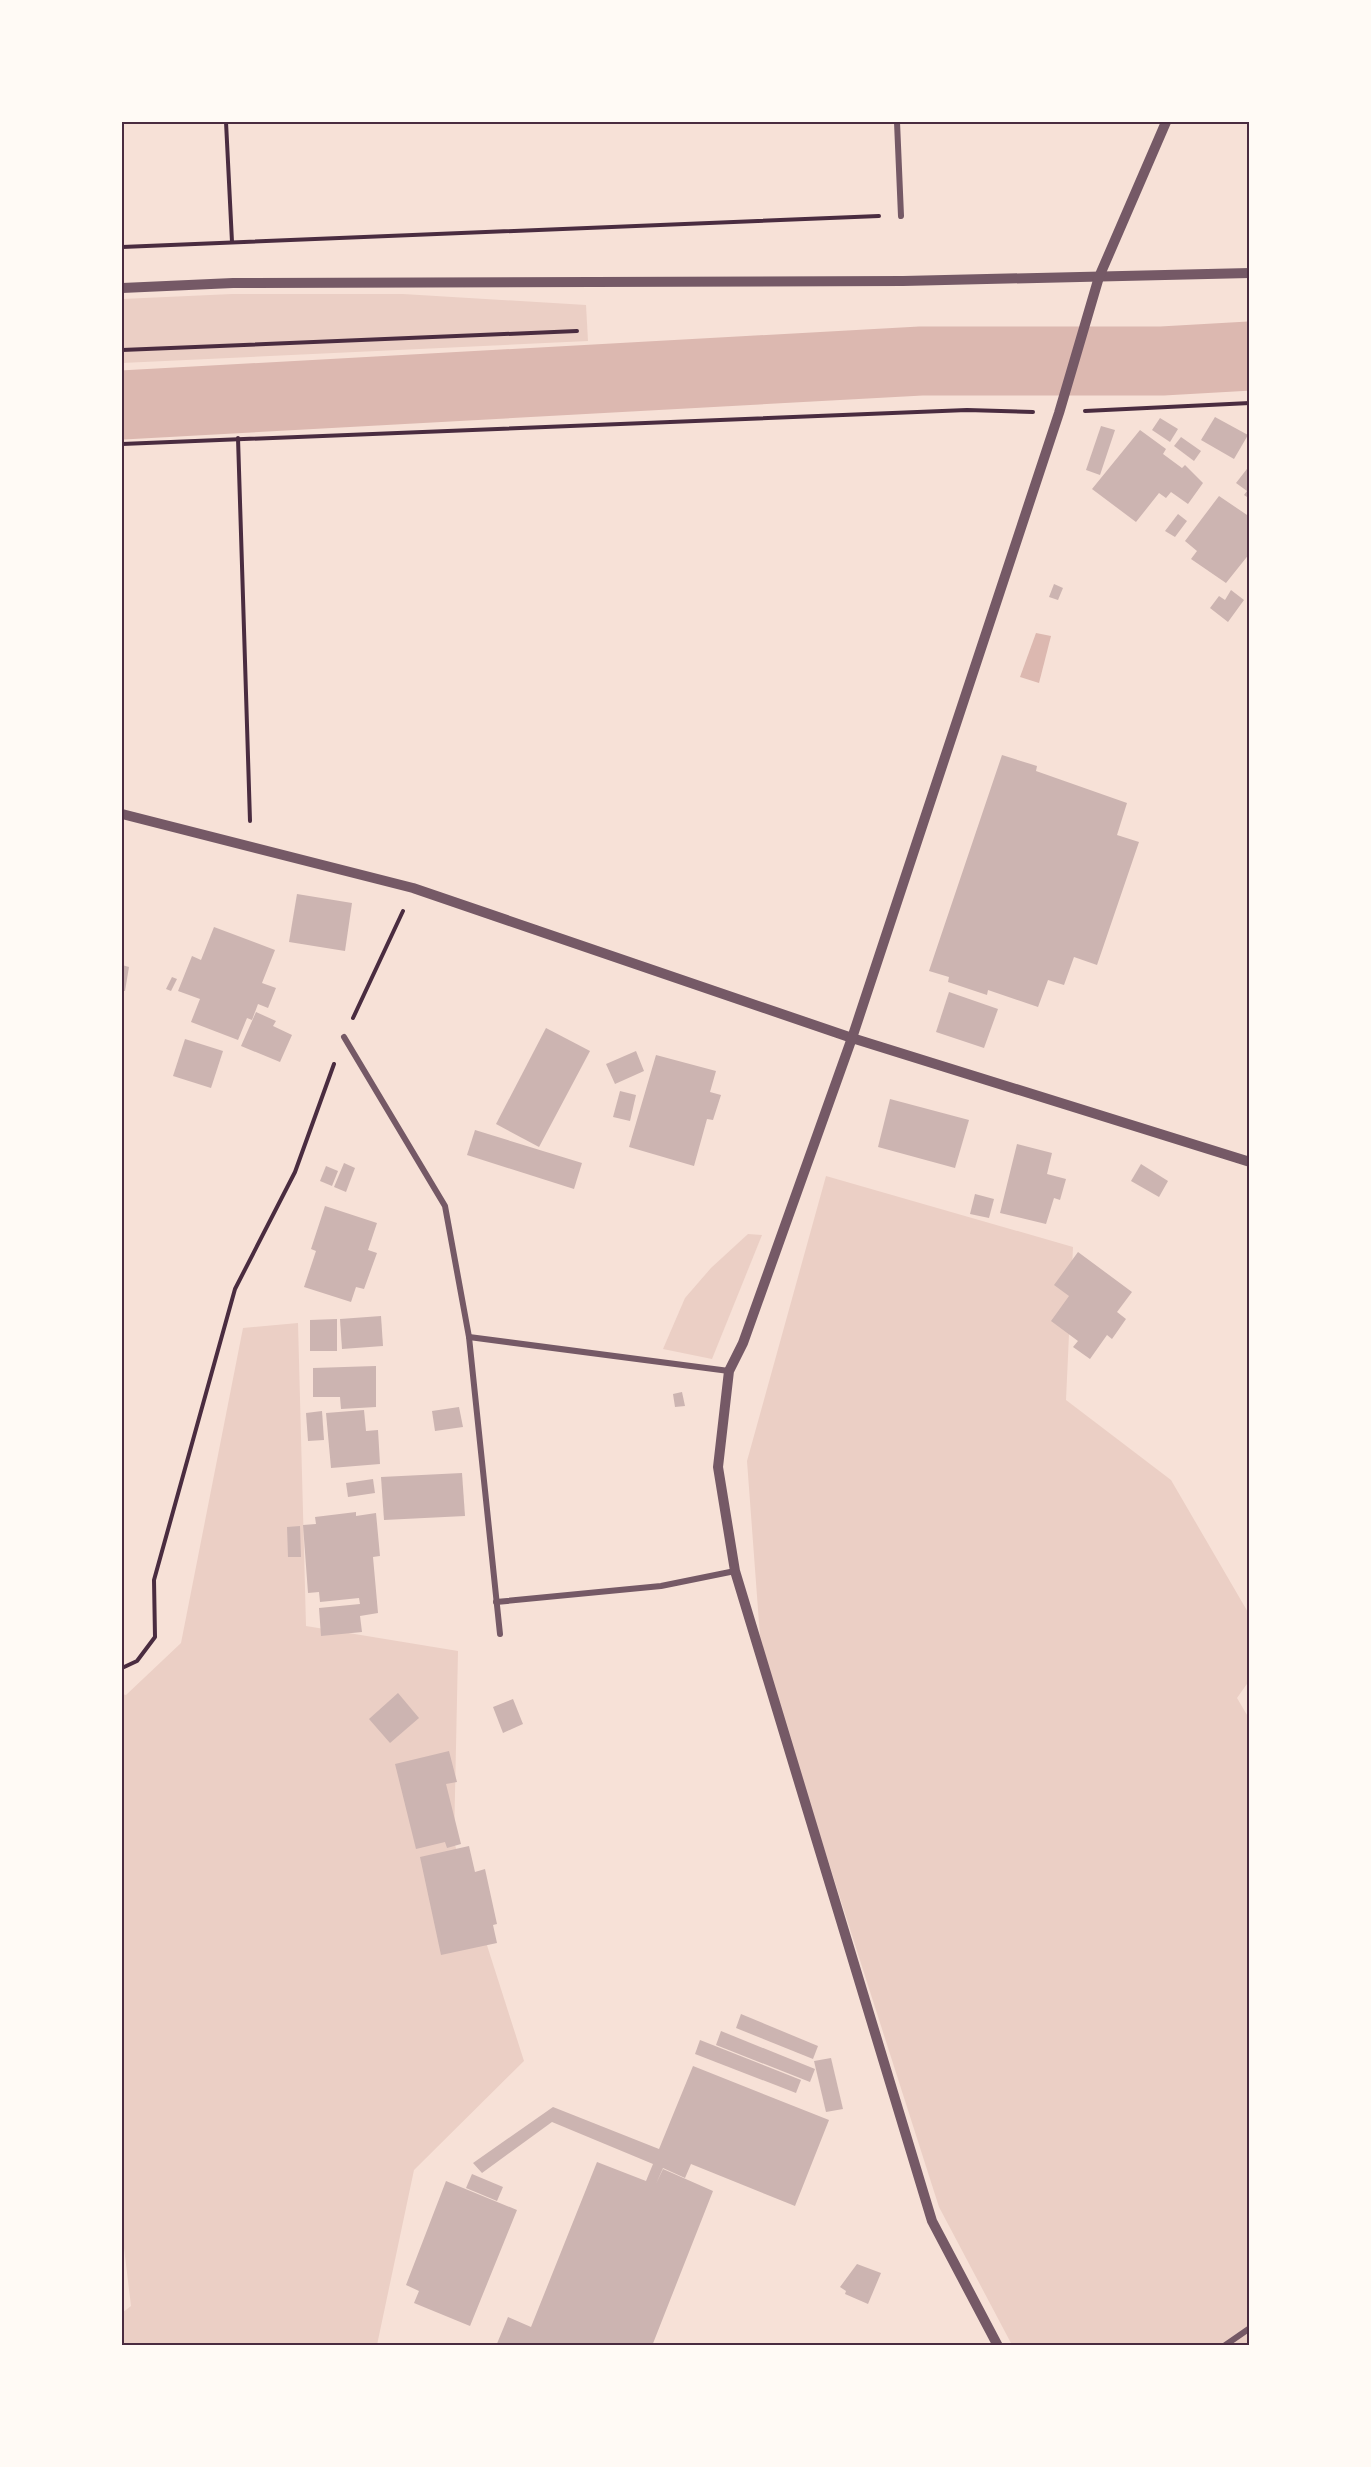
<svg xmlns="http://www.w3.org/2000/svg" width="1371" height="2467" viewBox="0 0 1371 2467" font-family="'Fira Sans Condensed',sans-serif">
  <rect width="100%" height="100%" fill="#f7e1d7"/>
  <g fill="#ebcfc5">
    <path d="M232,294H403L586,305L588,341L122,363V299Z"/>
    <path d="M826,1176L1073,1247L1066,1400L1171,1480L1249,1614V1681L1237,1698L1250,1720L1249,2345H1012L939,2207L809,1801L763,1677L747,1461Z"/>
    <path d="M748,1234L762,1235L712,1359L663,1349L685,1298L711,1268Z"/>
    <path d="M298,1323L306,1626L458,1651L454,1842L524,2061L414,2170L377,2345H122V2313L131,2306L122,2231V1694L126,1695L181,1643L243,1328Z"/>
  </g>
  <path fill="#dcb8b0" d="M1036,633L1051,636L1039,683L1020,677Z"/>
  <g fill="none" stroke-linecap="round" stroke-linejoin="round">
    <path stroke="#dcb8b0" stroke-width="69" d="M122,405L921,361H1162L1250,356"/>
  </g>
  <g fill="#ccb4b1">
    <path d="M1215,417L1248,435L1234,459L1201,440Z"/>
    <path d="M1160,418L1178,429L1170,442L1152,430Z"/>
    <path d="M1101,426L1115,430L1100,475L1086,470Z"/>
    <path d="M1140,430L1166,449L1163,454L1182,468L1185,465L1203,483L1188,504L1171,492L1166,498L1159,493L1136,522L1092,489Z"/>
    <path d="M1181,437L1201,451L1194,461L1174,446Z"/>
    <path d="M1250,465V499L1244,495L1247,491L1236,483Z"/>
    <path d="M1219,496L1250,517V553L1226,583L1191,559L1197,551L1185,541Z"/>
    <path d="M1178,514L1187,521L1175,537L1165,531Z"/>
    <path d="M1054,584L1063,588L1058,600L1049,597Z"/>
    <path d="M1231,590L1244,600L1228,622L1210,608L1219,596L1225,600Z"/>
    <path d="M1002,755L1037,766L1036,771L1127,803L1117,835L1139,842L1097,965L1074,957L1064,985L1048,980L1038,1007L988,990L987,995L948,982L949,977L929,971Z"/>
    <path d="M297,894L352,903L345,951L289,942Z"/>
    <path d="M214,927L275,950L262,983L276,988L268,1008L258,1004L252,1020L247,1018L238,1040L191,1022L200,999L178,991L192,956L201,960Z"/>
    <path d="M122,965L129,967L125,991H122Z"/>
    <path d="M172,977L177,979L171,991L166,989Z"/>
    <path d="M949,992L998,1009L984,1048L936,1032Z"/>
    <path d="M256,1012L276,1021L273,1026L292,1035L280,1062L241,1046Z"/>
    <path d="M546,1028L590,1051L539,1147L496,1124Z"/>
    <path d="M185,1039L223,1051L211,1088L173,1076Z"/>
    <path d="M636,1051L644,1071L615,1084L606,1064Z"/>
    <path d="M656,1055L716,1071L710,1092L721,1095L713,1120L707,1119L694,1166L629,1147Z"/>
    <path d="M620,1091L636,1095L630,1121L613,1117Z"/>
    <path d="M890,1099L969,1120L955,1168L878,1147Z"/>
    <path d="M475,1130L582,1163L574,1189L467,1155Z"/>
    <path d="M1017,1144L1052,1153L1047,1174L1066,1179L1060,1200L1054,1198L1046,1224L1000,1213Z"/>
    <path d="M344,1163L355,1168L346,1192L334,1187Z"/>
    <path d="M1141,1164L1168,1181L1159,1197L1131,1181Z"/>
    <path d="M326,1166L338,1171L332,1186L320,1181Z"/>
    <path d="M975,1194L994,1199L989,1218L970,1214Z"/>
    <path d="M325,1206L377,1223L368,1250L377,1253L364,1289L356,1287L351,1302L304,1287L316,1251L311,1249Z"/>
    <path d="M1078,1252L1132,1292L1117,1312L1126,1319L1112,1339L1107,1335L1090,1359L1073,1347L1078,1341L1051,1321L1069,1296L1054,1285Z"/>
    <path d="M381,1316L383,1346L342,1349L340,1319Z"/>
    <path d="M337,1319V1351H310V1320Z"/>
    <path d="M376,1366V1407L341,1409L340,1397H313V1368Z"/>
    <path d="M682,1392L685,1406L675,1407L673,1394Z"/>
    <path d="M459,1407L463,1427L435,1431L432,1411Z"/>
    <path d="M364,1410L366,1431L378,1430L380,1464L331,1468L326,1413Z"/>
    <path d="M322,1411L324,1440L308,1441L306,1413Z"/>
    <path d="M462,1473L465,1516L384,1520L381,1477Z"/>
    <path d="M373,1479L375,1493L348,1497L346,1483Z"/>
    <path d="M356,1512V1516L376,1513L380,1556L373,1557L378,1613L360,1616L362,1632L321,1636L319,1608L360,1604L359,1598L320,1602L319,1592L308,1593L303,1525L316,1524L315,1517Z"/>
    <path d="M300,1526L301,1557H288L287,1527Z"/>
    <path d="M398,1693L419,1718L390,1743L369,1719Z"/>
    <path d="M513,1699L523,1724L503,1733L493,1707Z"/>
    <path d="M449,1751L457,1782L446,1784L461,1844L447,1848L445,1842L416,1849L395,1764Z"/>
    <path d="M469,1846L475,1872L485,1869L497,1924L493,1925L497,1943L441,1955L420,1857Z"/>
    <path d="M741,2014L818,2046L813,2059L736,2028Z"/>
    <path d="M721,2031L815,2069L810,2082L716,2045Z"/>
    <path d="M700,2040L801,2080L796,2093L695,2054Z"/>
    <path d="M831,2058L843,2109L826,2112L814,2061Z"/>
    <path d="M693,2066L829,2120L795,2206L691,2164L685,2178L663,2168L656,2184L663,2169L713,2191L652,2346H496L508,2317L531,2327L597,2162L646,2181L653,2164L552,2122L482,2173L473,2163L553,2107L659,2149Z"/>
    <path d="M472,2174L503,2187L497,2201L466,2188Z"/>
    <path d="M446,2181L517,2210L470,2326L414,2303L419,2291L406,2285Z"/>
    <path d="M857,2264L881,2273L868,2304L845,2294L846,2291L840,2287Z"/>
  </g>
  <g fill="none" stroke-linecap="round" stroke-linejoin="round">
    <g stroke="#4a2c40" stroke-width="4">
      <path d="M226,122L232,242"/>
      <path d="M122,247L879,216"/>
      <path d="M122,350L577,331"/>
      <path d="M1085,411L1250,403"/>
      <path d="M238,438L250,821"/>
      <path d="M122,444L967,410L1033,412"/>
      <path d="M353,1018L403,911"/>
      <path d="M122,1668L137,1661L155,1637L154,1580L235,1289L295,1172L334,1064"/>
    </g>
    <g stroke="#755966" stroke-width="6">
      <path d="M897,122L901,216"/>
      <path d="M344,1037L445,1206L469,1337L500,1634"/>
      <path d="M469,1337L729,1371"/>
      <path d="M496,1602L661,1586L735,1571"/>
      <path d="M1224,2346L1250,2328"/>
    </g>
    <g stroke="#755966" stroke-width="10">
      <path d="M122,288L233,283L903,281L1250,273"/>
      <path d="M122,814L413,888L852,1038L1250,1162"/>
      <path d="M998,2346L932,2221L735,1571L718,1467L729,1371L743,1343L852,1038L1059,413L1099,277L1166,122"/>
    </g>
  </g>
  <rect width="1371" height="2467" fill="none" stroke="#fffaf5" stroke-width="246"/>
  <rect x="123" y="123" width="1125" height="2221" fill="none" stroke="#4a2c40" stroke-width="2"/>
</svg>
